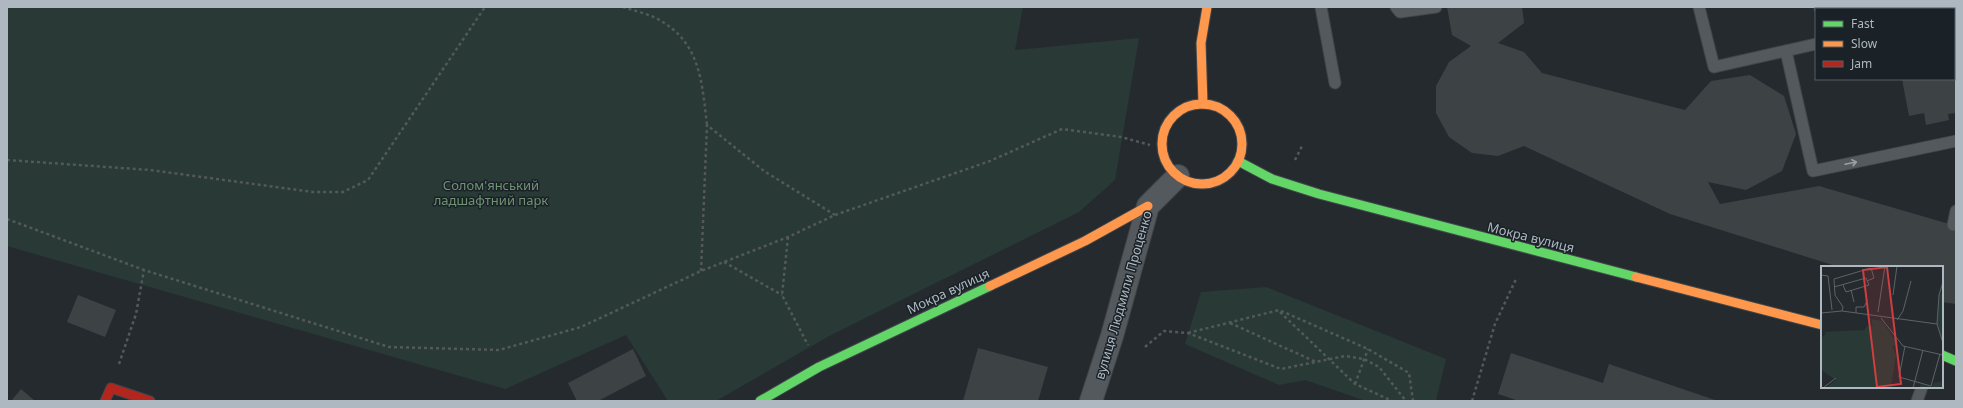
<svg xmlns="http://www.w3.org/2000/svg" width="1963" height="408" viewBox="0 0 1963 408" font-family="'Noto Sans',sans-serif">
  <rect width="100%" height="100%" fill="#252a2e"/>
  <g fill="#283936">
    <path d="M7,7H1023L1015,50L1139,38L1115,180L1079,212L831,335L716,401H668L626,335L505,389L7,246Z"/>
    <path d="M1266,287L1446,359L1436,401H1366L1305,380L1279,385L1185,344L1201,292Z"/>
  </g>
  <g fill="#3d4245">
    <path d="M1447,7H1522L1524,23L1498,43L1524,52L1542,73L1685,110L1711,81L1750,75L1784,96L1796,134L1782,171L1746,190L1708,182L1720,204L1819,186L1956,226V304L1942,302V267H1839L1670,214L1524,146L1498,156L1472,153L1449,137L1436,113V86L1449,62L1471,46L1452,35Z"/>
    <path d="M1892,7H1950V9H1893Z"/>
    <path d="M1954,32L1956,38V113L1948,114L1949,120L1926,125L1924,113L1909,116L1902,79H1954Z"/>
    <path d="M78,295L116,310L105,337L67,322Z"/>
    <path d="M978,348L1048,367L1038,401H963Z"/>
    <path d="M633,349L646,376L598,401H577L568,383Z"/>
    <path d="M1511,353L1603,383L1609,364L1718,401H1519L1498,394Z"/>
    <path d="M21,389L35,401H11Z"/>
  </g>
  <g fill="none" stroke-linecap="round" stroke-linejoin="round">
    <defs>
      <g id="lane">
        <path d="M1321,7L1335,83"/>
        <path d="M1396,7L1400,12L1436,7"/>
        <path d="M1699,7L1714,67L1816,44"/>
        <path d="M1820,7V9"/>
        <path d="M1786,51L1813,171L1956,141"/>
        <path d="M1953,225L1956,211"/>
        <path d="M1917,401L1922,387"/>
      </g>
      <path id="street" d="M1091,401L1112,336L1148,206L1178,176"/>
      <g id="fast">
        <path d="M1238,161L1272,179L1319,194L1636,277"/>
        <path d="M1942,355L1956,361"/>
        <path d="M760,401L819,367L990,286"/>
      </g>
      <g id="slow">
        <path d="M1203,104L1201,43L1207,7"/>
        <circle cx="1202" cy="144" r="40"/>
        <path d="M1636,277L1822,325"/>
        <path d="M990,286L1085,241L1148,206"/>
      </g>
      <path id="jam" d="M105,401L111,388L150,401"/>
    </defs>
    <use href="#lane" stroke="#414548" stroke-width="13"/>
    <use href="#street" stroke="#414548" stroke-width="24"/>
    <use href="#fast" stroke="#42474b" stroke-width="11"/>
    <use href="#slow" stroke="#42474b" stroke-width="11"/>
    <use href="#jam" stroke="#42474b" stroke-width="11"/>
    <g stroke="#53585b" stroke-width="2.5" stroke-dasharray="3 3" stroke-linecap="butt">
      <path d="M623,7C635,11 650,14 661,21C701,44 702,84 707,125"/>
      <path d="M7,160L150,170L313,192H343L368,180L485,7"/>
      <path d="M1295,160L1302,146"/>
      <path d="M7,219L144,270L389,347L499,350L581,327L701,271L788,237L835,215L990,161L1062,129L1121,137L1150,145"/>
      <path d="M788,237L782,295L808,345"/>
      <path d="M724,262L782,295"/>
      <path d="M701,271L707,125L764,171L835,215"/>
      <path d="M1280,312L1355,384L1392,401"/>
      <path d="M1230,323L1316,362"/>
      <path d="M1188,333L1279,310L1368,349L1409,373L1413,401"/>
      <path d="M1145,347L1164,331L1188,333L1281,369L1345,356L1364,359L1379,367L1406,401"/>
      <path d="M119,364L136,314L144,270"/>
      <path d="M1355,384L1368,349"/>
      <path d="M1472,401L1495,324L1516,279"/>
    </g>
    <use href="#lane" stroke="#54595d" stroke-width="11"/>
    <use href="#street" stroke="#54595d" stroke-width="22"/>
    <use href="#fast" stroke="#63d668" stroke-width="9"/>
    <use href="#slow" stroke="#ff974d" stroke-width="9"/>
    <use href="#jam" stroke="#b3261e" stroke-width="9"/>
  </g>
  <defs><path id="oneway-shaft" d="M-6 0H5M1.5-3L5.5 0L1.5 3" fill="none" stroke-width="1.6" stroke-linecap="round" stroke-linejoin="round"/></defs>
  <use stroke="#98a0a7" href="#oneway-shaft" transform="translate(1851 163) rotate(-12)"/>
  <g text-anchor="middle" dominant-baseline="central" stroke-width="3" stroke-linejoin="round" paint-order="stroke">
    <g font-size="13" fill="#709372" stroke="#1a2228">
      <text x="491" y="185">Солом'янський<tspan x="491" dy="15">ладшафтний парк</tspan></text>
    </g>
    <g font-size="13" fill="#aeb8c0" stroke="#1a2228">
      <text transform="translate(1531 237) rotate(14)">Мокра вулиця</text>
      <text transform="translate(948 291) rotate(-25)">Мокра вулиця</text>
      <text transform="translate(1123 295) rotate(-74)">вулиця Людмили Проценко</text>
    </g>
  </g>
  <g transform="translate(1821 266)">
    <rect width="122" height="122" fill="#252a2e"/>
    <path d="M118,27L122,29V77L116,58ZM50,53L61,55L76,77L71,81L75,88L70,122H5L15,114L0,104V72L5,68L3,66L43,64L46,60H52ZM120,115L122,122H98L100,118L110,121L113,117Z" fill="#283936"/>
    <path fill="none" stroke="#5c6368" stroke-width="1" d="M0,9L7,10L11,44M122,16L118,29L116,58L122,77M13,21L45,12L48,19L25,26L22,19M30,24L33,36M72,29L76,0M21,45L22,41L14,29L13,13L50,2L53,12L46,15M57,46L64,0M0,47L21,45L116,58M35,47V41H43L46,35M60,52L82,80L122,89M76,54L82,45L90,15M84,80L78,111L110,120L119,88M2,122L15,112M92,122L102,84"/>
    <path fill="#d03e3f" fill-opacity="0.15" stroke="#d03e3f" stroke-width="2" d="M66,1L80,118L56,121L42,4Z"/>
    <rect width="122" height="122" fill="none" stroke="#aeb8c0" stroke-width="2"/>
  </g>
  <rect width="1963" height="408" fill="none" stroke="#aeb8c0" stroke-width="16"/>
  <rect x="1815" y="8" width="140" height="72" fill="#1a2228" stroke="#555e65"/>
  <rect x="1823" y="21" width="20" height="6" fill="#63d668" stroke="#555e65"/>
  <text x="1851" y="28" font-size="12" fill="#aeb8c0">Fast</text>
  <rect x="1823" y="41" width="20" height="6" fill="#ff974d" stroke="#555e65"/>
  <text x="1851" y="48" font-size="12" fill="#aeb8c0">Slow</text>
  <rect x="1823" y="61" width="20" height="6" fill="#b3261e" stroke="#555e65"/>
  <text x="1851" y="68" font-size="12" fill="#aeb8c0">Jam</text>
</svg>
